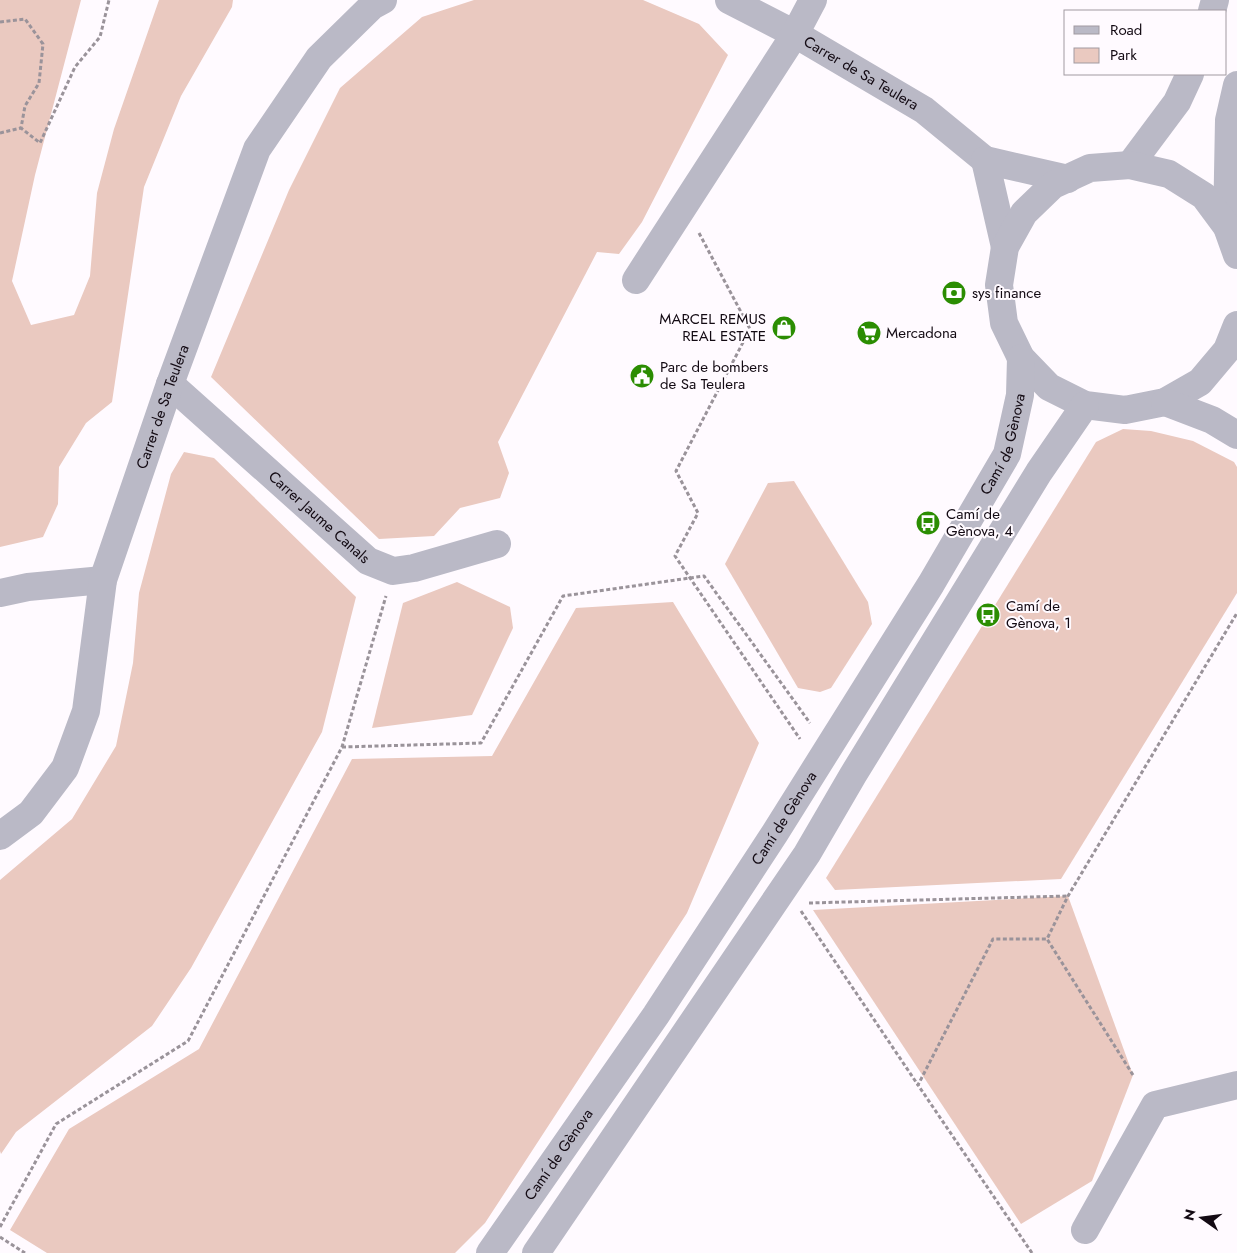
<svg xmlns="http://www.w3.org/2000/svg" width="1237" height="1253" viewBox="0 0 1237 1253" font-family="Jost,sans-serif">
  <rect width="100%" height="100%" fill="#fffaff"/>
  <g fill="#eac9c0">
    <path d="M0,0H81L35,175L12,281L31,325L74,315L90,276L97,193L114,129L159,0H233L232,7L181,96L144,187L112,402L86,423L59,467L58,504L43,537L0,547Z"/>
    <path d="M474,0H643L699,24L728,55L642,222L619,254L597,252L498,442L509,473L500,498L460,508L434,536L379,539L211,377L289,190L340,88L422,17Z"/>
    <path d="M1123,429L1151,431L1193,441L1234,462L1237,467V593L1061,879L835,890L826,878L1096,442Z"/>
    <path d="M184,452L214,458L356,597L322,732L191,968L152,1026L16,1132L1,1154L0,1151V880L72,819L116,746L133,663L139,593L171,474Z"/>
    <path d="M794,481L868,602L872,624L831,688L820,692L798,688L725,564L768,483Z"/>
    <path d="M457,582L510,607L513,628L472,715L372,728L403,603Z"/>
    <path d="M673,602L759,743L687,913L485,1223L455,1253H47L10,1230L69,1129L199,1049L352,759L492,756L576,608Z"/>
    <path d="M1068,896L1133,1075L1092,1181L1021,1224L813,910Z"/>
  </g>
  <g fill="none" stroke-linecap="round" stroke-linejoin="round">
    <g stroke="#9a939a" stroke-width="3" stroke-dasharray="4 2.5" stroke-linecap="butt">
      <path d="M0,22L25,19L43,44L39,83L25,106L21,128L40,143L75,67L100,37L109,0"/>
      <path d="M0,133L21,128"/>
      <path d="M699,233L750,329L676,471L698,513L675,556L800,739"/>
      <path d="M342,747L481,743L563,596L704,576L810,723"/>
      <path d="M809,903L1068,896"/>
      <path d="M801,911L918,1085"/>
      <path d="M1133,1075L1047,939L1068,896L1237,613"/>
      <path d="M0,1227L56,1124L188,1041L342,747L386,596"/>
      <path d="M0,1237L25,1253"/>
      <path d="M1032,1253L918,1085L993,939H1047"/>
    </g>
    <g stroke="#bab9c6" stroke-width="28">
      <path id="s1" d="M729,0L795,34L924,110L985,160"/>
      <path d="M1212,11L1215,0"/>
      <path d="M1130,165L1177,102L1190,74"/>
      <path d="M1227,227L1229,120L1237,85"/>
      <path d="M1005,247L985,160L1068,179"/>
      <path d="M1237,255L1227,227L1204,196L1169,174L1130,165L1090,168L1053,185L1024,213L1005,247L999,285L1004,323L1021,358L1049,387L1085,405L1125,410L1165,402L1200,382L1227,350L1237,325"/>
      <path d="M636,280L795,34L813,0"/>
      <path id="s2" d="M170,384L368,561L393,571L414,568L497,544"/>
      <path d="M1165,402L1212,420L1237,435"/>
      <path d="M0,593L28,587L103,580"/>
      <path id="s3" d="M0,836L31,813L65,768L86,711L103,580L170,384L257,149L319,58L372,6L383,0"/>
      <path d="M1085,1230L1155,1105L1237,1085"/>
      <path id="s4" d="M490,1253L656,1015L775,833L931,584L1007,454L1020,395L1021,358"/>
      <path d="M536,1253L807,854L853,775L1039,472L1085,405"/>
    </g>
  </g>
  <defs>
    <symbol id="bank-disc" viewBox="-11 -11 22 22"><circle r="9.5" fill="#2b8d02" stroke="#fffaff"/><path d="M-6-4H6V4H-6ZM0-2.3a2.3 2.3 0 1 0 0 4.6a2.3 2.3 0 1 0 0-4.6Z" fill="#fff"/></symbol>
    <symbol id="shop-disc" viewBox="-11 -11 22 22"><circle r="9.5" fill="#2b8d02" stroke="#fffaff"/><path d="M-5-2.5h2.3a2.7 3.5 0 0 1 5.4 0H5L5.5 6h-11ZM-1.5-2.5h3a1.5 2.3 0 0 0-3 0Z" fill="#fff"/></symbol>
    <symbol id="supermarket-disc" viewBox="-11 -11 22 22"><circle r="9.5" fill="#2b8d02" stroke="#fffaff"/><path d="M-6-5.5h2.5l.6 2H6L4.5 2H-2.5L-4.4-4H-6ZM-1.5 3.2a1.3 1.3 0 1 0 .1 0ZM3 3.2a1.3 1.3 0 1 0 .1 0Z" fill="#fff"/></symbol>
    <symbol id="civic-disc" viewBox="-11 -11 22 22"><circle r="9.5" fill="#2b8d02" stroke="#fffaff"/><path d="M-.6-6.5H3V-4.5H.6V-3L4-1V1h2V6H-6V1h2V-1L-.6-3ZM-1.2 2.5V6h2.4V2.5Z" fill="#fff"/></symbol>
    <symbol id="bus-disc" viewBox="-11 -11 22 22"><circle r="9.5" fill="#2b8d02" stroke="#fffaff"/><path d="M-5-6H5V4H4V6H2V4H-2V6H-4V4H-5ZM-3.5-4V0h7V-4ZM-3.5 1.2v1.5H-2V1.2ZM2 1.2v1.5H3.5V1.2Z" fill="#fff"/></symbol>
  </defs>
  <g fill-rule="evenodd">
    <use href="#bank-disc" x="940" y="279" width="28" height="28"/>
    <use href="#shop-disc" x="770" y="314" width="28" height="28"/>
    <use href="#supermarket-disc" x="855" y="319" width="28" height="28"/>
    <use href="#civic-disc" x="628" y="362" width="28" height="28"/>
    <use href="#bus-disc" x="914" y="509" width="28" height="28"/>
    <use href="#bus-disc" x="974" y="601" width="28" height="28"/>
  </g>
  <g text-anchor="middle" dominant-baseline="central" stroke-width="4" stroke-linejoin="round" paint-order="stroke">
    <g font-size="15" fill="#130a13" stroke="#fffaff">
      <text stroke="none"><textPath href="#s1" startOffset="151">Carrer de Sa Teulera</textPath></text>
      <text stroke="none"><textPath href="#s3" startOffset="471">Carrer de Sa Teulera</textPath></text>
      <text stroke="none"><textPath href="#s4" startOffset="960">Camí de Gènova</textPath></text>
      <text stroke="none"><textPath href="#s2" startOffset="200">Carrer Jaume Canals</textPath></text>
      <text stroke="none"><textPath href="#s4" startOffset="525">Camí de Gènova</textPath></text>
      <text stroke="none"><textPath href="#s4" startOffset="120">Camí de Gènova</textPath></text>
    </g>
    <g font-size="15" fill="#130a13" stroke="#fffaff" text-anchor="start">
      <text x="972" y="293">sys finance</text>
      <text x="766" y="319" text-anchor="end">MARCEL REMUS<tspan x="766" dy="17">REAL ESTATE</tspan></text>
      <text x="886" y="333">Mercadona</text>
      <text x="660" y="367">Parc de bombers<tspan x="660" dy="17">de Sa Teulera</tspan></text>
      <text x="946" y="514">Camí de<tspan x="946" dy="17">Gènova, 4</tspan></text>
      <text x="1006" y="606">Camí de<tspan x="1006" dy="17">Gènova, 1</tspan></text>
    </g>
  </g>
  <rect x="1064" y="10" width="162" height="65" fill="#fffaff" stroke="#a19aa1"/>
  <rect x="1074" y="26" width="25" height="8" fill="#bab9c6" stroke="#a19aa1"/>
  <text x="1110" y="35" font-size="15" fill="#130a13">Road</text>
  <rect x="1074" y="48" width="25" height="15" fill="#eac9c0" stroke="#a19aa1"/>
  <text x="1110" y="60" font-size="15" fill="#130a13">Park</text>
  <g transform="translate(1202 1218) rotate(284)" stroke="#fffaff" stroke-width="4" paint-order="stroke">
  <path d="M0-4L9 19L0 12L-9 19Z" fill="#130a13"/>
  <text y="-8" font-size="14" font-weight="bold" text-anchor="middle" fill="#130a13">N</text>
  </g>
</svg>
